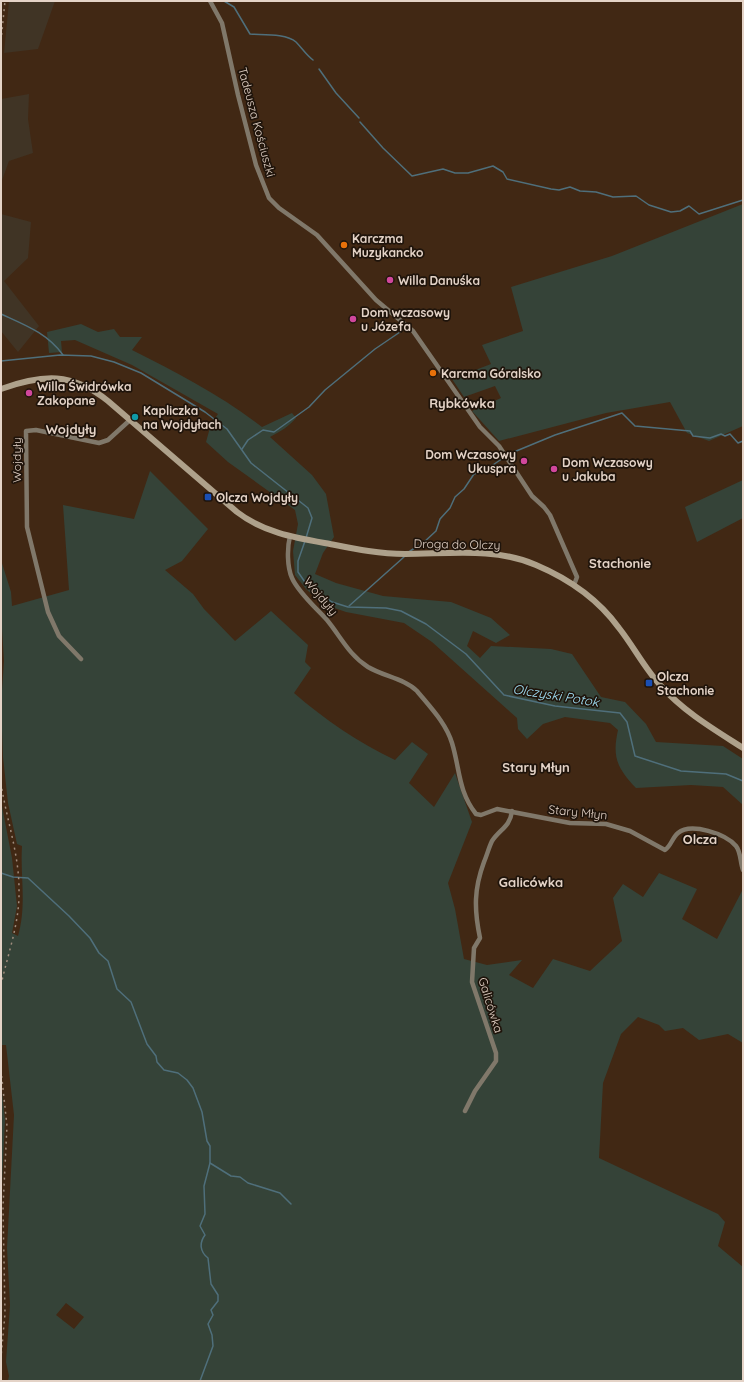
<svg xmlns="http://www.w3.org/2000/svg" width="744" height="1382" viewBox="0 0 744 1382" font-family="Quicksand,sans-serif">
  <rect width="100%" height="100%" fill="#412814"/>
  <g fill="#403425">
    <path d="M9,1H55L38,49L4,53Z"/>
    <path d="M29,94L28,119L33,153L9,161L1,183V99Z"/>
    <path d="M1,214L31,222L28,258L4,281L39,326L18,352L1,331Z"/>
  </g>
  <g fill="#354338" fill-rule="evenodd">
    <path d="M743,204V426L709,441L687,433L670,402L606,413L499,441L472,411L501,398L495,386L464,397L452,379L491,364L482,345L523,331L511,287L612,256Z"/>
    <path d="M81,324L98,332L114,329L120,337H142L132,350C178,373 222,396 262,427L292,413L296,418C288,427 281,431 270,437L312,475L326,494L334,537L323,553L315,574L336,583L383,596L451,602L491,618L510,635L496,643L473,631L467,646L480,658L491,646L551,649L572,654L601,697L625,702L646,724L656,742L723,746L743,759V805L723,787L691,785L636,788C617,768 612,757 618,730L610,723L565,717L543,724L527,739L518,729L517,718L432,642L404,623L346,612L323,604L306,589L295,575L293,551L298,524L295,510L228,462L206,442L211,424L218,414L132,365L75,340L61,341L62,352L49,353L47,332Z"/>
    <path d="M150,471L208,529L182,561L165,570L193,594L204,609L235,641L271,611L308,645L305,662L311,668L294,693C324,719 359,743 395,760L412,742L428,754L409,783L434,807L455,773L472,822L448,883L455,909L464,959L487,965L522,960L509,975L533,988L553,959L590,971L622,941L613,898L623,884L643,897L659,873L697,889L682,919L717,939L743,889V1043L728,1034L699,1040L683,1028L665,1031L659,1025L638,1017L621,1034L603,1083L599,1158L718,1214L725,1222L718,1246L743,1267V1381H8L9,1376L6,1362L10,1305L7,1248L14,1115L6,1045H1V801L12,858L17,906L12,933L18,936C27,904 20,877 22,846L17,844L8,803L3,757L1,705L4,661L1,613V560L11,592L12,606L69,590L63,505L134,519ZM66,1303L84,1317L74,1329L56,1315Z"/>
    <path d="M743,480V518L697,542L685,507Z"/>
    <path d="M1,1084L5,1120L1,1204Z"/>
  </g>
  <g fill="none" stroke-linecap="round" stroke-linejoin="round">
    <g stroke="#4f6f7b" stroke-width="1.5">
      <path d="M224,1L234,7L250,34C262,35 286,33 296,42C302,48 306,55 313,60"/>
      <path d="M319,69L336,93L359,118"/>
      <path d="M360,122L383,148L412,176L443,169L455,173H468L493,166L503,172L507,179L551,189L559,190L570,187L580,191L596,192L613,197L636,196L649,205L671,212L680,211L689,206L699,214L743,200"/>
      <path d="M1,314C25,325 47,333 63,355"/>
      <path d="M1,361L60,355L91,356L114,362L141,373L205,412L227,429L251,463L308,508L312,518L306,538"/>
      <path d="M242,449L248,440L263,430L274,432L309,407L325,390L375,349L403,330"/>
      <path d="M305,541L298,561V572L307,585L332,602L348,607L386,608L401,611L426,624L466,654L504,695L555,706L620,713L627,722L635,756L681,771L726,774L743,781"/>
      <path d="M410,551L423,543L436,531L440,519L450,508L455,497L464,489L474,474L484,471L509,454L555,435L622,413L635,426L690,431L693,436L710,438L721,434L725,436L730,434L738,443L743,441"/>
      <path d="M349,606L404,557"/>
      <path d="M1,873L13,877L28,878L69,916L90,938L99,953L108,961L117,989L131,1002L147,1044L156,1056L157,1062L164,1070L178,1073L187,1080L193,1088L202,1112L207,1141L210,1146V1163L204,1186L205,1214L200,1226L205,1235C199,1243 200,1252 208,1258L211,1284L218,1295V1301L211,1310L213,1315L208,1324L212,1335L213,1346L200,1381"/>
      <path d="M210,1163L231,1176L240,1177L248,1183L280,1193L291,1204"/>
    </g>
    <g stroke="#80786a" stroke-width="4.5">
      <path d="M210,1L222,23L238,95L256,165L269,198L279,208L317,235L376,300L413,331L480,427L499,446L532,496L544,507L550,515L577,577L574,585"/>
      <path d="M290,536C287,548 287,567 292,578C298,592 316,608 327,620C341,637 349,655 368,667C383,676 405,679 417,691C430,707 446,723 452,743C460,769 458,791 476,814L481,815L497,809L570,823L606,824L630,831L665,850C671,846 672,838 678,833C691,822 726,834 736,846C741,852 740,862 743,870"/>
      <path d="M81,659L59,636L48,612L27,527L26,431L36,430L99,443L108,440L130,420"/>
      <path d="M465,1111L475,1091L496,1061V1053L472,982L474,948L480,938C474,909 474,889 484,862C487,855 489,847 492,841C500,829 510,827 512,811"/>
    </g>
    <path stroke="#aea18b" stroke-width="6" d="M1,389C43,374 72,372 108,401L237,512C264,533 297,538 330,544C355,549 379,554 405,554C448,554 495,547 536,565C569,579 598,599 619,628C634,647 645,669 661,686C684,712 715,730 743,748"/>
    <g stroke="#a18d7e" stroke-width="1.5" stroke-dasharray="2 4" stroke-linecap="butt">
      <path d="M1,41L5,1"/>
      <path d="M1,783C6,818 19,853 19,889C20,922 8,953 1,985"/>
      <path d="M1,1070L7,1126L3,1207L5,1314L1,1357"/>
    </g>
  </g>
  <g fill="#e8710a" stroke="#1f140b" stroke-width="1.5">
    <circle cx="344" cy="245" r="4"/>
    <circle cx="433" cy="373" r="4"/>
  </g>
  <g fill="#d1479c" stroke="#1f140b" stroke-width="1.5">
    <circle cx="390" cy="280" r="4"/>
    <circle cx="353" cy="319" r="4"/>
    <circle cx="29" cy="393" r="4"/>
    <circle cx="524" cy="461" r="4"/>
    <circle cx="554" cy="469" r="4"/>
  </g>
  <circle fill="#0f9aa8" stroke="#1f140b" stroke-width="1.5" cx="135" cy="417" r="4"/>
  <g fill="#1a4fb4" stroke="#1f140b" stroke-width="1.5">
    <rect x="204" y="493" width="8" height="8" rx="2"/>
    <rect x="645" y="679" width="8" height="8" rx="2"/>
  </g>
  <g text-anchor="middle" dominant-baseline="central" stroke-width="3.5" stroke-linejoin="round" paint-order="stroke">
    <g font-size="12" fill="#e4d3c7" stroke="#1f140b">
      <text transform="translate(257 122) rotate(75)">Tadeusza Kościuszki</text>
      <text transform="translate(16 460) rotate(-90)">Wojdyły</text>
      <text transform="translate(457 544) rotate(1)">Droga do Olczy</text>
      <text transform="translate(321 596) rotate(50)">Wojdyły</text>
      <text transform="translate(578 812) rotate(6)">Stary Młyn</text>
      <text transform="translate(491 1005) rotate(73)">Galicówka</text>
    </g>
    <g font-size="12" font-weight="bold" fill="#e4d3c7" stroke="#1f140b" text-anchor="start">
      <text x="352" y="238">Karczma<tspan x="352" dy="14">Muzykancko</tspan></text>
      <text x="398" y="280">Willa Danuśka</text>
      <text x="361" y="312">Dom wczasowy<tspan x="361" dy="14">u Józefa</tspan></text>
      <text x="441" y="373">Karcma Góralsko</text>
      <text x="37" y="386">Willa Świdrówka<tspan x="37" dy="14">Zakopane</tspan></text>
      <text x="143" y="410">Kapliczka<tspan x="143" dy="14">na Wojdyłach</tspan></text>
      <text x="516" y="454" text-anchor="end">Dom Wczasowy<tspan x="516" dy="14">Ukuspra</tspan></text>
      <text x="562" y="462">Dom Wczasowy<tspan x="562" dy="14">u Jakuba</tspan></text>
      <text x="216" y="497">Olcza Wojdyły</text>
      <text x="657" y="676">Olcza<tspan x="657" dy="14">Stachonie</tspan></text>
    </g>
    <g font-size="13" font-weight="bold" fill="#e4d3c7" stroke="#1f140b">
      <text x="462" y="403">Rybkówka</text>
      <text x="71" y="429">Wojdyły</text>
      <text x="620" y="563">Stachonie</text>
      <text x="536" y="767">Stary Młyn</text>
      <text x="700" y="839">Olcza</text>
      <text x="531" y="882">Galicówka</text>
    </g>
    <g font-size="13" font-style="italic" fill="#a1e0f7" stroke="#1f140b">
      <text transform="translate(556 695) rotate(9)">Olczyski Potok</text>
    </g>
  </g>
  <rect width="744" height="1382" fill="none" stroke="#e4d3c7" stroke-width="4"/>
</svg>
